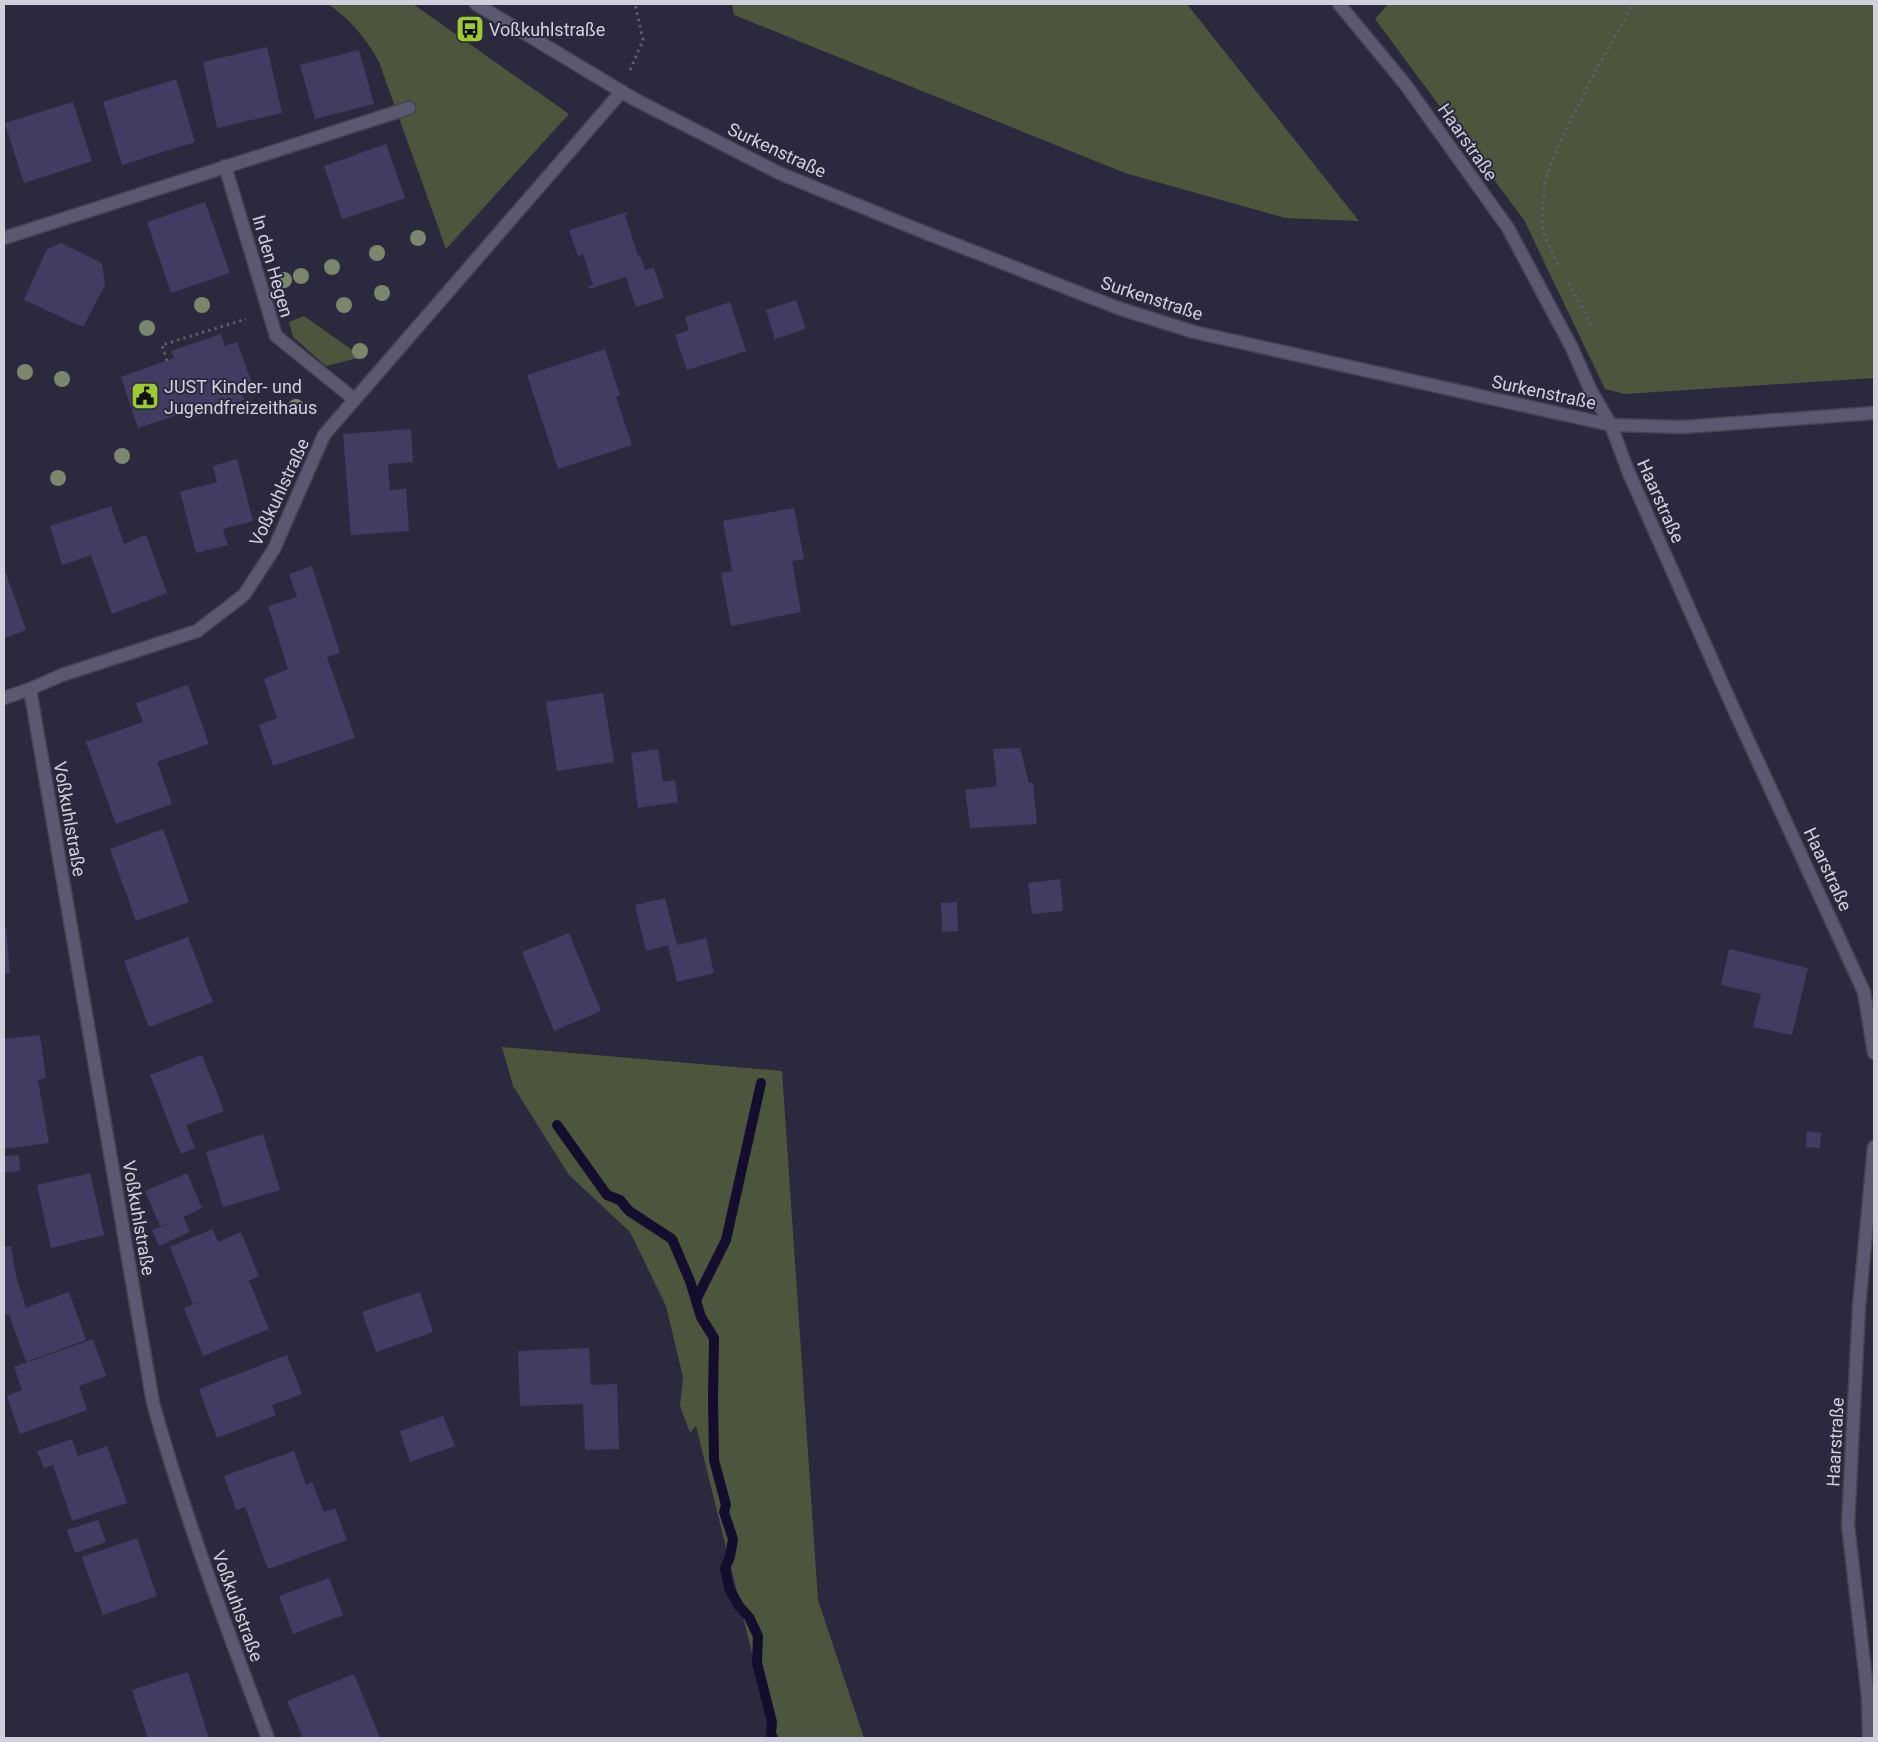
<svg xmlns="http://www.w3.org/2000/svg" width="1878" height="1742" viewBox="0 0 1878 1742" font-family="Roboto,sans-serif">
  <rect width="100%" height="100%" fill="#2b293d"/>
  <g fill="#4d563d">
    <path d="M328,4H413L569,114L446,249L379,62C366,38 350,19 328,4Z"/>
    <path d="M732,4H1187L1359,221L1285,218L1125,173L734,15Z"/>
    <path d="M1388,4H1874V378L1624,394L1605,389L1524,220L1375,19Z"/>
    <path d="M304,316L362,357L326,366L293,337L289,322Z"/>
    <path d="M502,1047L782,1071L818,1600L864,1738H773L696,1426L690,1433L680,1406L683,1377L666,1306L630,1232L569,1175L513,1086Z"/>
  </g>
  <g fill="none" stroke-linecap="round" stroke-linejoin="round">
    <g stroke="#140e2e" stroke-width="10">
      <path d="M557,1125L607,1195L620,1200L629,1211L672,1239L690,1281L701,1317L714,1338L713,1398L714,1460L726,1505L724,1512L733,1539L730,1557L725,1568L729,1588L739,1606L749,1617L758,1636L757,1663L772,1722L771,1734L773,1738"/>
      <path d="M696,1300L726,1240L761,1083"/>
    </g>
  </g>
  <g fill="#413d62">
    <path d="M267,47L282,113L217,128L203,62Z"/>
    <path d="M359,50L374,104L315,119L300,65Z"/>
    <path d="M176,79L195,142L122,165L103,102Z"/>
    <path d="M73,102L92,161L24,183L5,123Z"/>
    <path d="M386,144L405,198L342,219L324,166Z"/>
    <path d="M205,202L230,273L171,293L147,222Z"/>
    <path d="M627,212L628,214L625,215L638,256L640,255L645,270L654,268L664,298L636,307L626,277L589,289L588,287L593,285L583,254L578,256L569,230Z"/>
    <path d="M61,243L102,263L105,285L83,327L24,300L47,249Z"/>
    <path d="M796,300L806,329L775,339L766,310Z"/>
    <path d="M730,302L746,351L687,370L675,335L689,330L685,317Z"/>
    <path d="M221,334L225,346L237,342L252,383L240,387L244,400L192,418L189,411L138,428L121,377L174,358L171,351Z"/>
    <path d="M605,349L620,395L616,397L632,445L558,469L527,375Z"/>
    <path d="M411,429L413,462L388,464L390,490L406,489L409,531L351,535L343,434Z"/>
    <path d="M237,459L253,521L223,529L228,545L196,553L180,492L217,482L213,466Z"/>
    <path d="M111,506L124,544L146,535L167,593L112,614L91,555L62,565L50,526Z"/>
    <path d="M794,508L804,559L792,561L801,612L731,626L721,573L732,571L723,521Z"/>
    <path d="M312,566L340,653L327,657L355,738L273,766L259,725L277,718L264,679L288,669L268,606L297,597L289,574Z"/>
    <path d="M4,568L26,630L4,638Z"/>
    <path d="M188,685L209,744L157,762L172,804L116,824L86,742L143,722L136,703Z"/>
    <path d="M603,693L614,762L557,771L546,702Z"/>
    <path d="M1020,748L1029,783H1033L1037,824L970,828L965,790L997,786L993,749Z"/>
    <path d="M658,749L663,782L675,780L678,802L638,808L631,753Z"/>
    <path d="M163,829L189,902L136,921L110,849Z"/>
    <path d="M1060,879L1063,911L1032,914L1028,883Z"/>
    <path d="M665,898L677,945L706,938L714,973L677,982L668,945L646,951L635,905Z"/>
    <path d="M957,902L958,931L942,932L941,903Z"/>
    <path d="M4,928H6L10,973H4Z"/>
    <path d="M569,933L601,1011L554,1031L522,952Z"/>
    <path d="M188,937L213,1002L149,1027L124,961Z"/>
    <path d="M1729,949L1808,968L1792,1035L1753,1027L1761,994L1721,985Z"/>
    <path d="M40,1035L46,1078L38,1080L49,1143L4,1149V1039Z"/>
    <path d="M202,1055L224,1111L186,1125L195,1148L181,1154L150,1075Z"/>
    <path d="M1807,1131L1821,1133L1820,1148L1806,1147Z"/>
    <path d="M263,1134L280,1190L223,1207L206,1152Z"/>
    <path d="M19,1155L20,1171L4,1173V1156Z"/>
    <path d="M90,1173L104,1235L51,1248L37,1185Z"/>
    <path d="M187,1173L202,1208L183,1217L190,1232L159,1246L152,1230L168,1224L160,1226L145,1191Z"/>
    <path d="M213,1229L218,1242L241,1232L259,1276L249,1281L269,1329L203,1356L184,1308L200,1302L193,1304L170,1247Z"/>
    <path d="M11,1246L16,1276L26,1307L19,1310L69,1292L86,1340L26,1362L9,1314L4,1315V1247Z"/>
    <path d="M420,1292L433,1332L376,1352L362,1312Z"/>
    <path d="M93,1339L106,1376L79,1386L87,1410L20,1434L7,1396L22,1390L14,1367Z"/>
    <path d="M589,1348L591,1385L617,1384L619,1449L585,1450L583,1404L520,1406L518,1351Z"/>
    <path d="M287,1355L302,1394L272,1405L276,1415L217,1438L199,1389Z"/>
    <path d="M443,1416L455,1446L410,1462L400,1431Z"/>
    <path d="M72,1439L78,1456L107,1446L127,1503L72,1521L53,1465L44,1468L37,1451Z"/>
    <path d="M294,1451L306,1485L312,1482L324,1512L335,1508L347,1540L268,1569L245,1507L236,1510L224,1476Z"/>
    <path d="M98,1520L106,1542L75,1553L67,1530Z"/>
    <path d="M137,1538L157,1596L103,1615L82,1557Z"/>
    <path d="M329,1578L343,1615L293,1634L279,1596Z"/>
    <path d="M188,1672L209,1738H148L132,1690Z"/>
    <path d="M354,1674L380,1738H303L287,1701Z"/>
  </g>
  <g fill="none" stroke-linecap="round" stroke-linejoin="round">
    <defs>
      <g id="street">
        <path d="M1339,4L1405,84L1508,228L1571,346L1591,391L1611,425L1628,471L1731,703L1864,992L1874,1053"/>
        <path d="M225,166L276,336L354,399"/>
        <path d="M4,238L409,108"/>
        <path d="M4,698L30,689"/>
        <path d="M268,1738C226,1627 185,1517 153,1403L30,689L62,675L197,631L244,595L274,549L324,435L622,91"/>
        <path d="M1869,1738L1868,1697L1848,1525L1859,1307L1874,1147"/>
      </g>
      <path id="secondary" d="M476,4L634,99L779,173L921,231L1118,308L1194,332L1611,425L1683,427L1874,413"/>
    </defs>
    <use href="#street" stroke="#444353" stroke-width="15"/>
    <use href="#secondary" stroke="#444353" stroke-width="15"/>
    <g stroke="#5e5d6f" stroke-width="3" stroke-dasharray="2.5 4" stroke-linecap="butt">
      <path d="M630,70L643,40L635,4"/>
      <path d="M1558,265L1544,235L1542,220L1545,181L1558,146L1592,78L1633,4"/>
      <path d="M1568,283L1583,309L1592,328"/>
      <path d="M167,361L162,345L246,319"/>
    </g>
    <use href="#street" stroke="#5b5970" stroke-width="12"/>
    <use href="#secondary" stroke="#5b5970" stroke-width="12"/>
  </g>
  <g fill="#7a876c">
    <circle cx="418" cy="238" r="8"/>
    <circle cx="377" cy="253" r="8"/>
    <circle cx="332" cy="267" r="8"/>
    <circle cx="301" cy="276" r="8"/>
    <circle cx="284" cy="280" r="8"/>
    <circle cx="382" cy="293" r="8"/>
    <circle cx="202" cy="305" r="8"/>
    <circle cx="344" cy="305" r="8"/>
    <circle cx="147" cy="328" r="8"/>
    <circle cx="360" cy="351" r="8"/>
    <circle cx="25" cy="372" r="8"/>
    <circle cx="62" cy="379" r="8"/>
    <circle cx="296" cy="407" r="8"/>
    <circle cx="122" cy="456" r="8"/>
    <circle cx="58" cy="478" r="8"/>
  </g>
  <defs>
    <symbol id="bus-square" viewBox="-11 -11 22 22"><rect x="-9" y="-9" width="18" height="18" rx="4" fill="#9dca30" stroke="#2b293d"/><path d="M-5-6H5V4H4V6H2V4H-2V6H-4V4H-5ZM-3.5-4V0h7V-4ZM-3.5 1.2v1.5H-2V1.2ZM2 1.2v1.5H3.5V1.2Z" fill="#111"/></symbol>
    <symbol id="civic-square" viewBox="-11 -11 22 22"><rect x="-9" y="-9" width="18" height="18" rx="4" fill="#9dca30" stroke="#2b293d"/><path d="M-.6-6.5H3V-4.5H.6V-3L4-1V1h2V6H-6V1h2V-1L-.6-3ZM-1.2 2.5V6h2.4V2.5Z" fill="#111"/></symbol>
  </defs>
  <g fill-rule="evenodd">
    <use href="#bus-square" x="454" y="13" width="32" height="32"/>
    <use href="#civic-square" x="129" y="380" width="32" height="32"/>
  </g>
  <g text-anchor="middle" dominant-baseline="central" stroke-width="4" stroke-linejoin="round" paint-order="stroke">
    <g font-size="18" fill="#d0d0dd" stroke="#2b293d" text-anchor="start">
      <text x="489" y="29">Voßkuhlstraße</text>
      <text x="164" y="386">JUST Kinder- und<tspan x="164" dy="21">Jugendfreizeithaus</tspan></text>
    </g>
    <g font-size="18" fill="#d0d0dd" stroke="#2b293d">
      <text transform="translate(1468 142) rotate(55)">Haarstraße</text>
      <text transform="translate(777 150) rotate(25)">Surkenstraße</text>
      <text transform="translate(273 266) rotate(74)">In den Hegen</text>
      <text transform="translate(1152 298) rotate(18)">Surkenstraße</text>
      <text transform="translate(1544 392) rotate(12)">Surkenstraße</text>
      <text transform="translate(279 492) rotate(-65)">Voßkuhlstraße</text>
      <text transform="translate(1661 501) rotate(66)">Haarstraße</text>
      <text transform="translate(70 819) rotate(80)">Voßkuhlstraße</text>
      <text transform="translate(1828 869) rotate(65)">Haarstraße</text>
      <text transform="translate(139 1218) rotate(80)">Voßkuhlstraße</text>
      <text transform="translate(1835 1442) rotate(-87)">Haarstraße</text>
      <text transform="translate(238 1606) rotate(70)">Voßkuhlstraße</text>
    </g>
  </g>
  <rect width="1878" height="1742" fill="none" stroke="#d0d0dd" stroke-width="10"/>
</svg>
